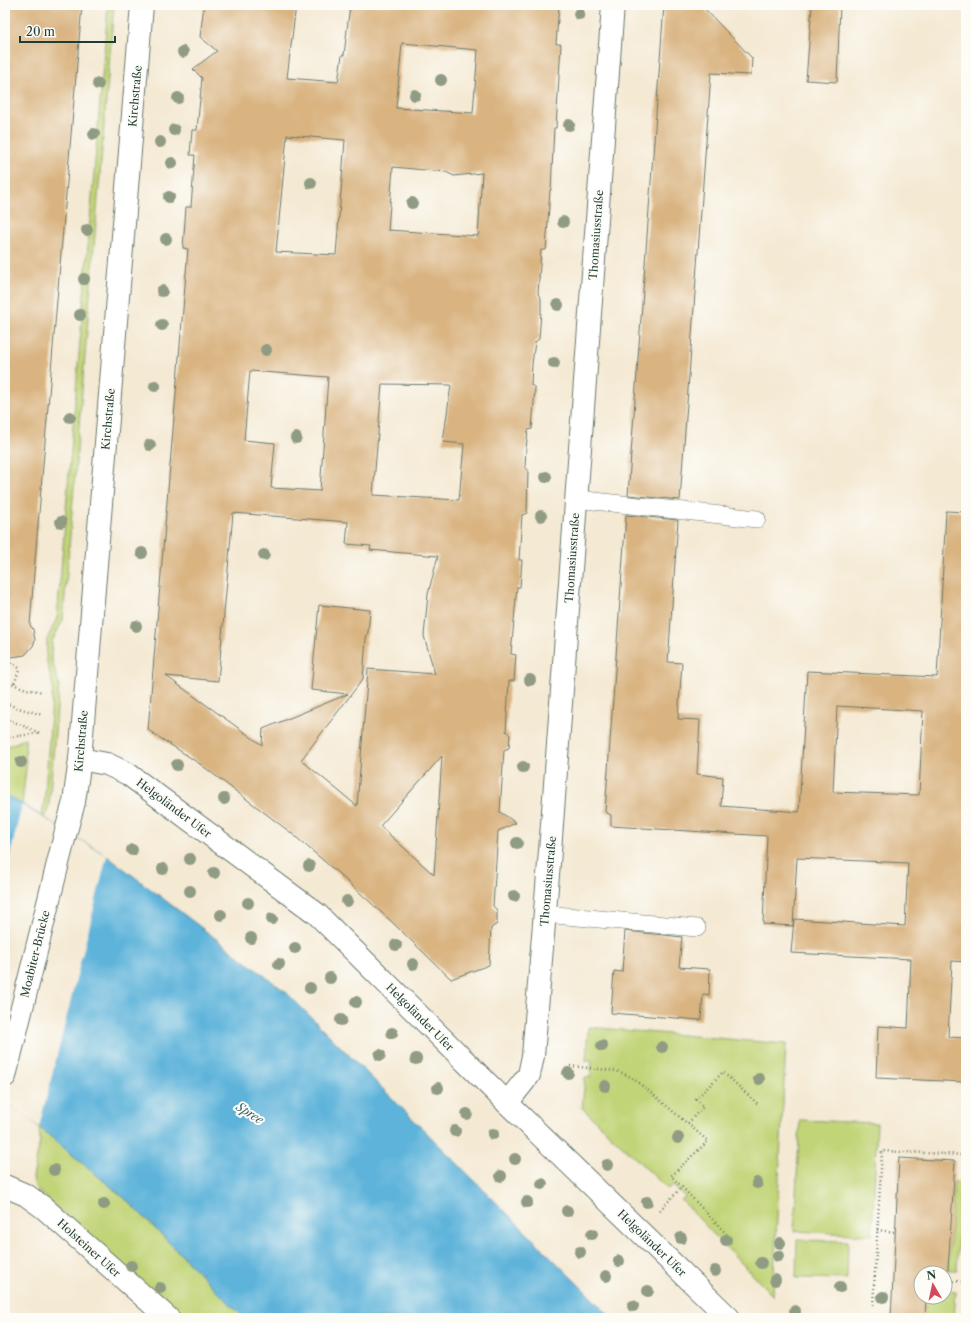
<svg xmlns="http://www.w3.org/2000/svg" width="971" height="1323" viewBox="0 0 971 1323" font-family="'Libre Caslon Text',serif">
  <rect width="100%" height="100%" fill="#fdfcf7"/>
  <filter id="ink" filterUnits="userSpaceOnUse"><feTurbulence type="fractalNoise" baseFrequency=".025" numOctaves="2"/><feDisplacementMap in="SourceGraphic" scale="8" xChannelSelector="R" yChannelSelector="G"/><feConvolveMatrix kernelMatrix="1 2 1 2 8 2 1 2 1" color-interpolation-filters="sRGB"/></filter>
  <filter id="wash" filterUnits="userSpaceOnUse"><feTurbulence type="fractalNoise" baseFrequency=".012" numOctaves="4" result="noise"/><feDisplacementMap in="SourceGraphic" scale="16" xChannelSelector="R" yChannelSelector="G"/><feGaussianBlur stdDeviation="0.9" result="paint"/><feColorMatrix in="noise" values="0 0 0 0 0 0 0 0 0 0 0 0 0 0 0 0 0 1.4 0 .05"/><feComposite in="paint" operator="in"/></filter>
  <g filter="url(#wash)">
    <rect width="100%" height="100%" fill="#f4e9d3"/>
    <g fill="#c1d477" stroke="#708856">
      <path d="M108,5H114L63,620L52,641L51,658L59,684L49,805L46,816L41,814L44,805L53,686L46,659L47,639L57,618Z"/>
      <path d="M25,739L26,768L22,805L5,794V747Z"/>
      <path d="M588,1027L786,1044L773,1296L681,1200L685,1197L672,1185L668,1189L582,1108L585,1077L590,1078L592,1061H586Z"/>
      <path d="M800,1120L877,1123L872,1235L794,1231Z"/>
      <path d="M39,1127L129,1202L244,1318H180L35,1188L33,1177L40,1141Z"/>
      <path d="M954,1182H961L957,1270H948Z"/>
      <path d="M797,1240L848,1241L847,1279L796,1278Z"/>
      <path d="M945,1291L956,1292L954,1318H925L926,1297H945Z"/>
    </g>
    <path fill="#5db3da" stroke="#3e7887" d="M5,794L107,856L286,992L612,1318H244L129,1202L28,1118L5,1102Z"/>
    <path fill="#f4e9d3" d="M22,805L107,856L39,1127L5,1102V876Z"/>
    <g id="blocks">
      <g fill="#d9b380" fill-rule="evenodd">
        <path d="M5,5H82L35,560L30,625L33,629L35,640L33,646L25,655L5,658Z"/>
        <path d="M204,5H296L287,78L338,82L342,55H344L350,5H559L556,44H561L556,128H554L551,190H550L546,250H541L538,294L541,298V312L539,339L535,342L532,364L531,385L535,388L532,429L528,430L526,449L525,468L528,470L527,513L522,515L519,560H522L520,587H517L511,654L516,655L514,681H509L506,731L510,735L509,748L504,750L500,812L516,823L498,831L493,906L497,910V924L491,928L489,965L451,979L392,922L338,873L290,832L200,764L148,730L188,249L183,248L186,207H191L195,155H190L192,130H197L202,78L193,69L217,51L200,37ZM402,43L478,50L473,113L396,108ZM287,135L345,140L336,255L276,252ZM393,167L446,172L454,176L482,173L478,236L388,230ZM250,371L328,377L320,491L271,488L275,443L244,440ZM382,384L451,385L443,442L464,444L459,500L373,495ZM233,513L348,522L346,544L371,546L370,550L438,556L428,594L424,636L435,674L368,669L357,806L301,760L363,679L366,638L368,632L370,610L319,605L311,690L348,694L263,729L262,745L166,676L218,681ZM442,756L434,875L380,826Z"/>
        <path d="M664,5H701L752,58L751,75L711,73L680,500L628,495Z"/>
        <path d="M812,5H840L837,82L806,80Z"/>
        <path d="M946,511L966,512V962L952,961L948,1037L966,1038V1082L876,1078L878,1026L908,1028L911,959L791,953L794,919L905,926L908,863L797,858L793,926L763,924L767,836L611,826V815L605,812L626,515L678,520L668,662L682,663L678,719L700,720L697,774L723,777L721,806L799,812L807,671L937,677ZM837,706L923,711L919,795L833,792Z"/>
        <path d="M625,931L682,937L679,967L710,969L709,995L703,994L701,1020L611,1013L614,971L622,972Z"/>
        <path d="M899,1158L955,1161L948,1270L935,1269L934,1273H921V1297H926L925,1318H891Z"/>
      </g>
    </g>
  </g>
  <g filter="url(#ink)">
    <use href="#blocks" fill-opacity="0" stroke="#6a796c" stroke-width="1"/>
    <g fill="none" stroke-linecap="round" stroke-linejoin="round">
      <defs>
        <g id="service">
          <path d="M576,499L757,519"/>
          <path d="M545,914L697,928"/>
        </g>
        <g id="minor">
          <path d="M80,759L107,764L128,774L317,914L507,1103L729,1318"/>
          <path d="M5,1076L66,831L74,802L80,759L142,5"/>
          <path d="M507,1103L529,1075L533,1056L550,851L613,5"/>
          <path d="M5,1186L26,1195L44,1208L168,1318"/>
        </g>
      </defs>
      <use href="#service" stroke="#6a796c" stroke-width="18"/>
      <use href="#minor" stroke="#6a796c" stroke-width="24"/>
      <g stroke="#6a796c" stroke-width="2.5" stroke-dasharray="1 3" stroke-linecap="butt">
        <path d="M5,658L19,668L18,673L14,685"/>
        <path d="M5,681L26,689L43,692"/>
        <path d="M5,703L18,708L43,715"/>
        <path d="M5,718L40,733"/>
        <path d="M5,738L39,733"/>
        <path d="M570,1066L617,1071L631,1077L649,1091L708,1141L671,1176L682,1187L659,1211"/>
        <path d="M688,1123L703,1107L696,1099L723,1072L759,1105"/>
        <path d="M682,1187L731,1239"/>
        <path d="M877,1230L895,1232"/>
        <path d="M945,1281L966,1282"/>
        <path d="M873,1305L882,1151L966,1155"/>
      </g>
      <use href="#service" stroke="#fff" stroke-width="17"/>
      <use href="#minor" stroke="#fff" stroke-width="22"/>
    </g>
    <g fill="#909b83">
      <circle cx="579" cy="14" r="6"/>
      <circle cx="183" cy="52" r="6"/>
      <circle cx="441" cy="80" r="6"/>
      <circle cx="98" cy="84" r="6"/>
      <circle cx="415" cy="95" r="6"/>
      <circle cx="178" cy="98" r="6"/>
      <circle cx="569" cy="125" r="6"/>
      <circle cx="174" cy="130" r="6"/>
      <circle cx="94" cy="134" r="6"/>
      <circle cx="160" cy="142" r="6"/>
      <circle cx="172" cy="163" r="6"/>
      <circle cx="311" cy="183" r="6"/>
      <circle cx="169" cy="197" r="6"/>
      <circle cx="412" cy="203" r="6"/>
      <circle cx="563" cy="222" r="6"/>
      <circle cx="87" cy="230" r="6"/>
      <circle cx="166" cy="239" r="6"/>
      <circle cx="84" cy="279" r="6"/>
      <circle cx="162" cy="291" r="6"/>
      <circle cx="558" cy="305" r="6"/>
      <circle cx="80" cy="315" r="6"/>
      <circle cx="162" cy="325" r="6"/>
      <circle cx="266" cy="350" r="6"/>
      <circle cx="554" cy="363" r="6"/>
      <circle cx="155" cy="386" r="6"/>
      <circle cx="70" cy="417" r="6"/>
      <circle cx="296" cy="438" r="6"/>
      <circle cx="150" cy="445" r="6"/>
      <circle cx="546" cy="477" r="6"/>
      <circle cx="541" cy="516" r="6"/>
      <circle cx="61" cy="522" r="6"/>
      <circle cx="142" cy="553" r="6"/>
      <circle cx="264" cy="555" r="6"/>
      <circle cx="136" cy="626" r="6"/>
      <circle cx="530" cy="680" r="6"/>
      <circle cx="21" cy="762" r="6"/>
      <circle cx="177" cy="765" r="6"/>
      <circle cx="523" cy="767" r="6"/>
      <circle cx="224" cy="799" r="6"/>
      <circle cx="517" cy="843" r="6"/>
      <circle cx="132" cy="850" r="6"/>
      <circle cx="190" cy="859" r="6"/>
      <circle cx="309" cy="866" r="6"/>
      <circle cx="163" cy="869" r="6"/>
      <circle cx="214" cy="873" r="6"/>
      <circle cx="190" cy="891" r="6"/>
      <circle cx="514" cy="896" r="6"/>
      <circle cx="347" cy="901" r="6"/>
      <circle cx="248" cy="903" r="6"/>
      <circle cx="221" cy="915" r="6"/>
      <circle cx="272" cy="919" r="6"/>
      <circle cx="251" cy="938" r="6"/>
      <circle cx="396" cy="945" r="6"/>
      <circle cx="295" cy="948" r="6"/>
      <circle cx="279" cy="964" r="6"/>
      <circle cx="413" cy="964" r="6"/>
      <circle cx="330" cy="978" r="6"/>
      <circle cx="310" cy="988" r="6"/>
      <circle cx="356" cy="1002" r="6"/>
      <circle cx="341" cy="1020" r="6"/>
      <circle cx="392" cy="1033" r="6"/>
      <circle cx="602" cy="1046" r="6"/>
      <circle cx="662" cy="1047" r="6"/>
      <circle cx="380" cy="1055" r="6"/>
      <circle cx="416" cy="1059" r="6"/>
      <circle cx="568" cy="1073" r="6"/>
      <circle cx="759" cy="1079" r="6"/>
      <circle cx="605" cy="1086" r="6"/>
      <circle cx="438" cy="1088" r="6"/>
      <circle cx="467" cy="1114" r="6"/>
      <circle cx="455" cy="1131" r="6"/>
      <circle cx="493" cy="1134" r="6"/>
      <circle cx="678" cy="1138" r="6"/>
      <circle cx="515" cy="1159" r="6"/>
      <circle cx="607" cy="1165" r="6"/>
      <circle cx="54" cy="1170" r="6"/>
      <circle cx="501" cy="1176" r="6"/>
      <circle cx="757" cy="1183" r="6"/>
      <circle cx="542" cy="1184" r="6"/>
      <circle cx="527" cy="1202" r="6"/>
      <circle cx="647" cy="1202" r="6"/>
      <circle cx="104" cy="1204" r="6"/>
      <circle cx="567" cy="1211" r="6"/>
      <circle cx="592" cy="1234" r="6"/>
      <circle cx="681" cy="1238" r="6"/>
      <circle cx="726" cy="1240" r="6"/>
      <circle cx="780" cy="1243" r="6"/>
      <circle cx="580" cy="1252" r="6"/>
      <circle cx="778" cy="1256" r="6"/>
      <circle cx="619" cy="1261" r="6"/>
      <circle cx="761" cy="1263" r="6"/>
      <circle cx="131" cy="1266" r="6"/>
      <circle cx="715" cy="1271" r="6"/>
      <circle cx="606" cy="1276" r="6"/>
      <circle cx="775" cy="1280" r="6"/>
      <circle cx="840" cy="1287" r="6"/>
      <circle cx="160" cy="1288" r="6"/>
      <circle cx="648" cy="1291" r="6"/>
      <circle cx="883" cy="1297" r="6"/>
      <circle cx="633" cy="1306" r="6"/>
      <circle cx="795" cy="1311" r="6"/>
    </g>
  </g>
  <g text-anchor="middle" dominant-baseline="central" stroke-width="4" stroke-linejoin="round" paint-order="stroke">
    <g font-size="11" fill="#1f3d34" stroke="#fdfcf7">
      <text transform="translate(135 96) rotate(-85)">Kirchstraße</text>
      <text transform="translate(596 235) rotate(-86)">Thomasiusstraße</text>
      <text transform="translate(108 419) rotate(-85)">Kirchstraße</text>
      <text transform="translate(572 558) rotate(-86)">Thomasiusstraße</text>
      <text transform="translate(81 741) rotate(-85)">Kirchstraße</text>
      <text transform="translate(174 808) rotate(37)">Helgoländer Ufer</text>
      <text transform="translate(548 881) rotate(-85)">Thomasiusstraße</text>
      <text transform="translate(35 954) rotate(-76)">Moabiter-Brücke</text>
      <text transform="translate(420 1017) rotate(45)">Helgoländer Ufer</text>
      <text transform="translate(652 1243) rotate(44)">Helgoländer Ufer</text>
      <text transform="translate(89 1248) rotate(42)">Holsteiner Ufer</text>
    </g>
    <g font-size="12" font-style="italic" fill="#326066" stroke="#fdfcf7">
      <text transform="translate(250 1113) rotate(32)">Spree</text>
    </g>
  </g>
  <rect width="971" height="1323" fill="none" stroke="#fdfcf7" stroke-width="20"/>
  <g transform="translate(933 1285) rotate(351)"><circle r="19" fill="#fdfcf7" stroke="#a4b0a9"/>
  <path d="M0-3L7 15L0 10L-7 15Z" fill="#d1495b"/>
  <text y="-6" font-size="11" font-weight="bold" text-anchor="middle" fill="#1f3d34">N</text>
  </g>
  <path d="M20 36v6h95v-6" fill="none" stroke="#1f3d34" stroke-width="2"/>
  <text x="26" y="36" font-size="12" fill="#1f3d34" stroke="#fdfcf7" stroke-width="3" paint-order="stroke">20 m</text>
</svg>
